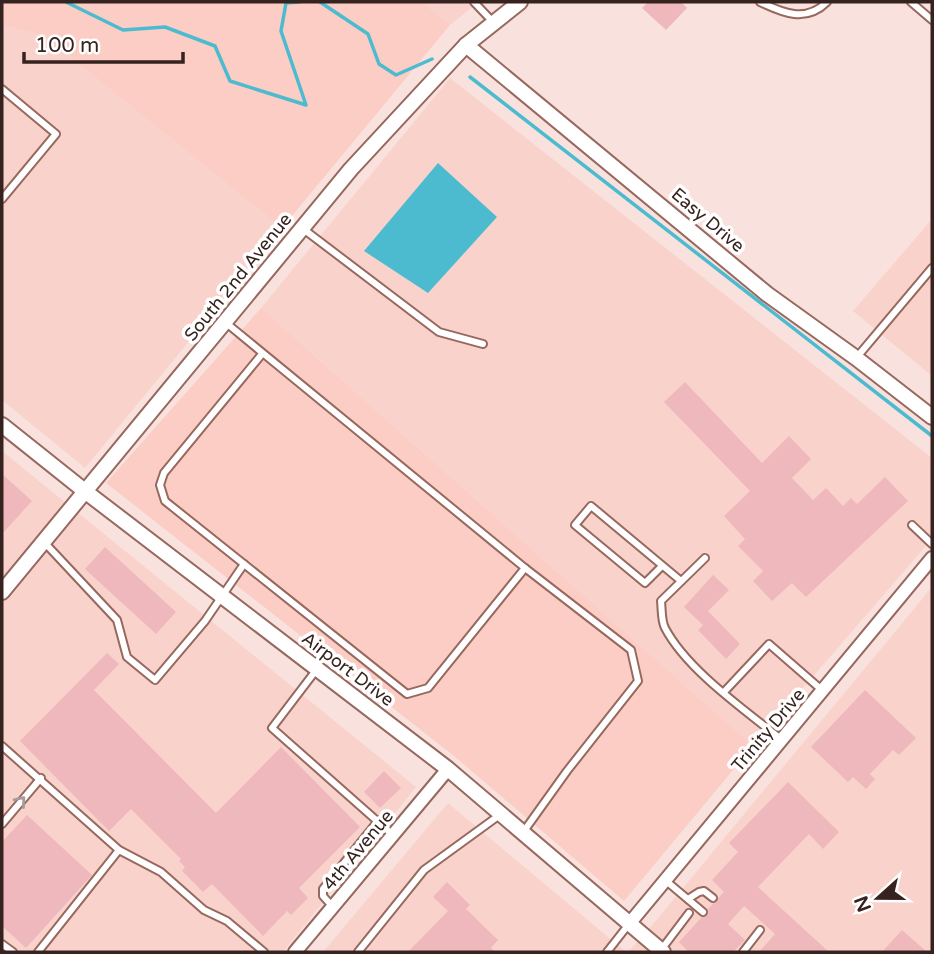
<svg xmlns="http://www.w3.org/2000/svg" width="934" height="954" viewBox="0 0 934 954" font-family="'Varela Round',sans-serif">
  <rect width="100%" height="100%" fill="#f9e2de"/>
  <g fill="#f9d3cb">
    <path d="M422,2H479L450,25Z"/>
    <path d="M2,25L44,34L282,228L85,468L2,400Z"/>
    <path d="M450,78L932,458V539L753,746L261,308Z"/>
    <path d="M932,219V376L853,311Z"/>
    <path d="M2,451L416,787L283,952H2Z"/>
    <path d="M932,587V952H628L649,929Z"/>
    <path d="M448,803L626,952H323Z"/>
  </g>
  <g fill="#fbcdc4">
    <path d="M2,2H121L124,4L126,2H422L450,25L282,228L44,35L2,25Z"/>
    <path d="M261,308L753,746L624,901L454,756L106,483Z"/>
  </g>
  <path fill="#4dbbcf" d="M438,163L497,217L428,293L364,251Z"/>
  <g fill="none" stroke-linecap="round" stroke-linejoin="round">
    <g stroke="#4dbbcf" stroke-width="3.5">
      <path d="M66,2L123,30L165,27L215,46L230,81L306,105L281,31L286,3L299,2"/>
      <path d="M320,2L368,34L379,64L396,75L432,59"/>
      <path d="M470,77L932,436"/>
    </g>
  </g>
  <g fill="#eeb8bd">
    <path d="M648,2H681L687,8L666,30L642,8Z"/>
    <path d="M685,382L762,463L789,436L811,459L792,478L813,500L826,488L843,506L851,498L857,504L885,477L908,501L806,597L792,583L772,601L753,581L763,571L738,546L745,539L724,516L750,491L664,402Z"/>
    <path d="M2,474L32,501L2,534Z"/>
    <path d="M105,547L176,612L156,634L85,569Z"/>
    <path d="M713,575L729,590L708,611L740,644L726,659L698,630L703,625L684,607Z"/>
    <path d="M107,653L119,664L94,690L216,813L281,747L360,827L299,888L308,898L291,915L287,911L263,936L212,884L203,892L182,871L185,867L179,861L181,859L131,809L109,831L20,741Z"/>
    <path d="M865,690L916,738L899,755L893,750L870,774L875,779L866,789L853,777L848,782L811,747Z"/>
    <path d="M384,771L401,788L380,808L364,792Z"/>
    <path d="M788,782L839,832L823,849L809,834L758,887L829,952H759L775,934L744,906L728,924L745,940L733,952H689L679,942L702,917L707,916L708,909L724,892L712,880L738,852L729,843Z"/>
    <path d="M27,815L92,875L26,948L2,926V842Z"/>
    <path d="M447,882L470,905L466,909L498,940L491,948L495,952H408L448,911L433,897Z"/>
    <path d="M902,930L927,952H882Z"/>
  </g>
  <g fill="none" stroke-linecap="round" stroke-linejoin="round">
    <defs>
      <g id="service">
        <path d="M474,2L493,22"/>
        <path d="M760,2C783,13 806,23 827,2"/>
        <path d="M911,2L932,20"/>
        <path d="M2,89L56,134L2,199"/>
        <path d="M302,228L439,332L483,344"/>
        <path d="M225,322L525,568L631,650L638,681L567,771L524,831"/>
        <path d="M262,354L164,473L160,485L165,501L407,694L428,688L525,568"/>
        <path d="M857,357L932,268"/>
        <path d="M912,525L932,544"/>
        <path d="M44,542L117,620L127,657L155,680L205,621L244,564"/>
        <path d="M705,558L661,601C662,609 661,620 665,628C687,670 745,710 782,740"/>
        <path d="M662,566L645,583L575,525L591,506L681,581"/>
        <path d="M317,669L272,728L393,835"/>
        <path d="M724,692L769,644L823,691"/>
        <path d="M2,746L119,850L161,872L204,910L227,921L264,952"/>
        <path d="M2,824L41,778"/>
        <path d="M665,880L703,912"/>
        <path d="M688,899L699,892L704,891L713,898"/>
        <path d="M333,907L323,896V889L378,821"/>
        <path d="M2,944L13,952"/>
        <path d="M661,950L689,913"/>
        <path d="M38,952L119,850"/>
        <path d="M358,952L424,870L501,814"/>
        <path d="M607,952L629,924"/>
        <path d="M743,952L760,930"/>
      </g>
      <g id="minor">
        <path d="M629,924L932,558"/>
        <path d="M295,952L448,769"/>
      </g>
      <g id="tertiary">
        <path d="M466,45L767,294L856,358L932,417"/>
        <path d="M2,425L86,492L448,769L663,952"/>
        <path d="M2,592L351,169L466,45L520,2"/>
      </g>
    </defs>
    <use href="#service" stroke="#97685e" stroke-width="10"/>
    <use href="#minor" stroke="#97685e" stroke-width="16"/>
    <use href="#tertiary" stroke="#97685e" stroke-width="18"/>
    <use href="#service" stroke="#fff" stroke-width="6"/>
    <use href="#minor" stroke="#fff" stroke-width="12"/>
    <use href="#tertiary" stroke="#fff" stroke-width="14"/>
  </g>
  <defs><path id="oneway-chevron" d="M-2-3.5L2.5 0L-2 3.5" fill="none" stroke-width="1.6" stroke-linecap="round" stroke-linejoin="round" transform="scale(1.75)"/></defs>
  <use stroke="#a59c9a" href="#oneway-chevron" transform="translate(21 801) rotate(-50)"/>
  <g text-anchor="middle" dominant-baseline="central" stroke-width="7" stroke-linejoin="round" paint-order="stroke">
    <g font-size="18" fill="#36221e" stroke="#fff">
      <text transform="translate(708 220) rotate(40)">Easy Drive</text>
      <text transform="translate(238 277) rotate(-51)">South 2nd Avenue</text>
      <text transform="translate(348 669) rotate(37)">Airport Drive</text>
      <text transform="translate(768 730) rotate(-50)">Trinity Drive</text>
      <text transform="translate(358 850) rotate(-50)">4th Avenue</text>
    </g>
  </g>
  <rect width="934" height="954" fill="none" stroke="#36221e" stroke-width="7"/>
  <g transform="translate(878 898) rotate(249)" stroke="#ffffff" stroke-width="5" paint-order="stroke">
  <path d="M0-5L12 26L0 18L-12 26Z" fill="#36221e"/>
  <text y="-10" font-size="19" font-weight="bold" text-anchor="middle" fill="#36221e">N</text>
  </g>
  <path d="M24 52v10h159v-10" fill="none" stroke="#36221e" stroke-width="3.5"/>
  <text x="35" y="52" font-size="21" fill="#36221e" stroke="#ffffff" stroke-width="5" paint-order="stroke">100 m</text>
</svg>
